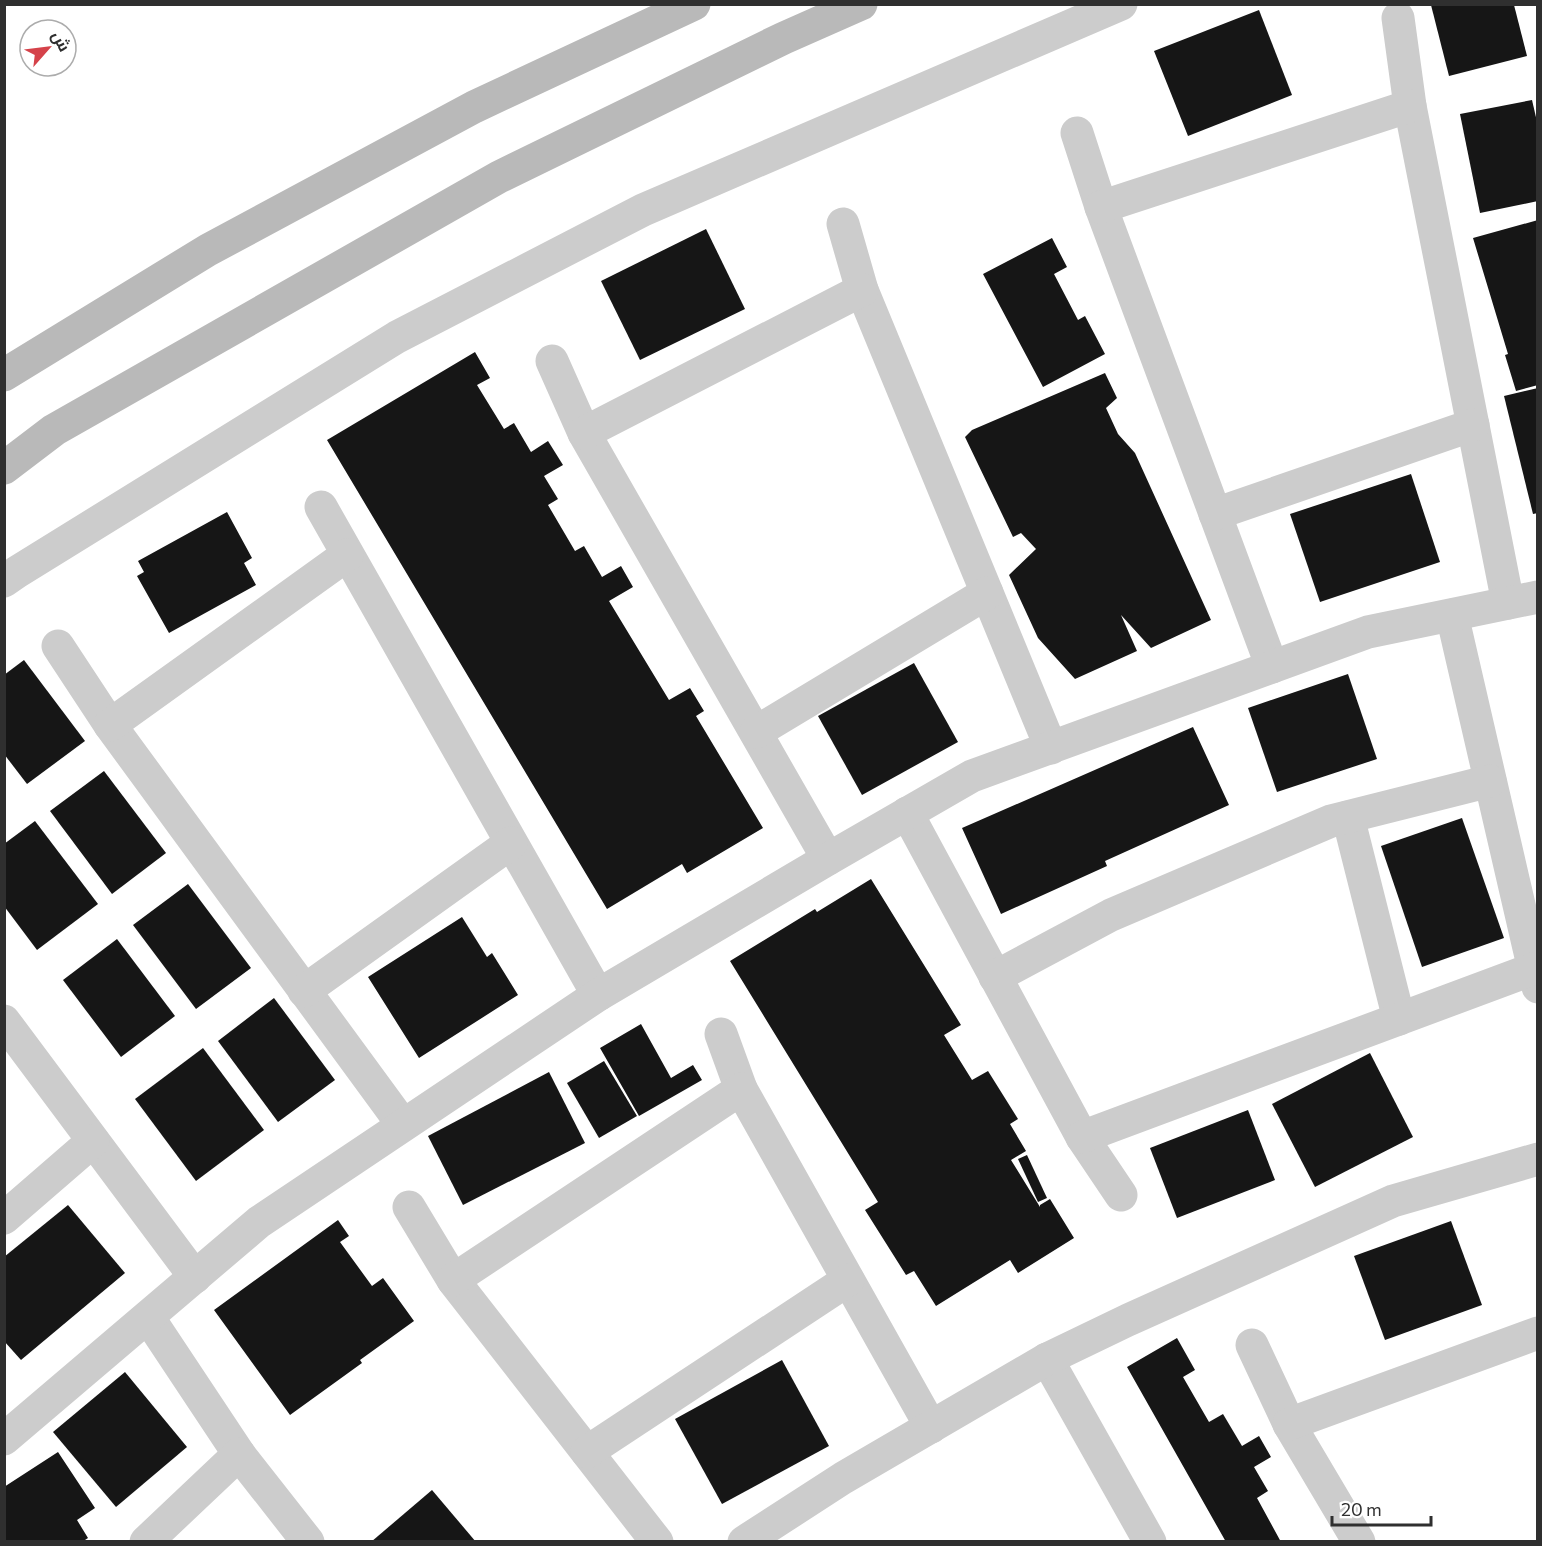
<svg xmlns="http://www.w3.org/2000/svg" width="1542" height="1546" viewBox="0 0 1542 1546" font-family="Commissioner,Cairo,sans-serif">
  <rect width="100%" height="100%" fill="#fff"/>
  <g fill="#161616">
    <path d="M1431,5H1514L1527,56L1449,76Z"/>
    <path d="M1259,10L1292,95L1188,136L1154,51Z"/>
    <path d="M1532,100L1538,126V201L1480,213L1460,114Z"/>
    <path d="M1538,220V385L1516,391L1505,355L1508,354L1473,238Z"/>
    <path d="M706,229L745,309L640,360L601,281Z"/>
    <path d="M1052,238L1067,267L1054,274L1078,320L1085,316L1105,354L1043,387L983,274Z"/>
    <path d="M475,352L490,378L477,385L504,429L514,423L531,452L548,441L563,465L544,476L558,499L548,505L575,551L584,546L602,577L621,566L633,587L609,601L669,700L690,688L704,711L696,716L763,828L687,873L682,864L607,909L327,440Z"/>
    <path d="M1105,373L1117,398L1106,408L1118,434L1135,453L1211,620L1151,648L1121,615L1137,651L1075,679L1038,638L1009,575L1036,549L1021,533L1013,537L965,437L972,430Z"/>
    <path d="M1538,388V513L1533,514L1504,396Z"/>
    <path d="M1411,474L1440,562L1320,602L1290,514Z"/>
    <path d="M227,512L252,558L244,563L256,585L169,633L137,576L144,572L138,561Z"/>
    <path d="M24,660L85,741L27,784L4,754V675Z"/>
    <path d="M914,663L958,742L862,795L818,716Z"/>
    <path d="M1348,674L1377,759L1277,792L1248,708Z"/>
    <path d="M1193,727L1229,805L1105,861L1107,866L1001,914L962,828Z"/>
    <path d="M104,771L166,853L112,894L50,811Z"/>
    <path d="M1462,818L1504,938L1422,967L1381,846Z"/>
    <path d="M35,821L98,904L37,950L4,906V844Z"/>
    <path d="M871,879L961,1025L944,1035L972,1080L988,1071L1018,1119L1010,1124L1026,1151L1011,1160L1040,1207V1205L1050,1199L1074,1238L1018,1273L1010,1260L936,1306L914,1271L906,1275L865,1210L878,1202L730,961L815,909L817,912Z"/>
    <path d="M188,884L251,968L196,1009L133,925Z"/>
    <path d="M462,917L487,957L492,953L518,995L419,1058L368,977Z"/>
    <path d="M117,939L175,1016L121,1057L63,980Z"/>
    <path d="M274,998L335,1080L278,1122L218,1041Z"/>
    <path d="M641,1024L671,1078L693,1065L702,1080L639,1116L600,1048Z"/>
    <path d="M203,1048L264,1130L196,1181L135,1099Z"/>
    <path d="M1370,1053L1413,1137L1315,1187L1272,1104Z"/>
    <path d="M604,1061L637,1116L599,1138L567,1083Z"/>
    <path d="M549,1072L585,1143L463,1205L428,1136Z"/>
    <path d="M1248,1110L1275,1180L1177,1218L1150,1148Z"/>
    <path d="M1027,1155L1047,1198L1038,1202L1018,1159Z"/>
    <path d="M68,1205L125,1273L21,1360L4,1341V1257Z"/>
    <path d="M338,1220L349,1236L340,1242L372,1286L383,1278L414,1321L360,1360L362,1363L290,1415L214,1310Z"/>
    <path d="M1451,1221L1482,1305L1385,1340L1354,1256Z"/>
    <path d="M1177,1338L1195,1370L1183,1377L1209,1422L1223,1414L1242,1446L1259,1436L1271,1457L1254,1467L1268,1491L1257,1498L1281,1542H1226L1127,1367Z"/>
    <path d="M782,1360L829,1446L722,1504L675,1419Z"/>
    <path d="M125,1372L187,1447L116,1507L53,1432Z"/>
    <path d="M58,1452L95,1508L77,1520L88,1538L82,1542H4V1487Z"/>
    <path d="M432,1490L476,1542H371Z"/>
  </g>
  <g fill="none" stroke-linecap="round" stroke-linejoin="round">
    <g stroke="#ccc" stroke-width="33">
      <path d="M1398,18L1410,106L1508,603"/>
      <path d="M1077,133L1101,207L1272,667"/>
      <path d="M1101,207L1410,106"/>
      <path d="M843,224L862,290L1051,748"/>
      <path d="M552,361L584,433L828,859"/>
      <path d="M584,433L862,290"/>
      <path d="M321,507L598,995"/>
      <path d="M1215,514L1473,425"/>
      <path d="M4,581L17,572L397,337L643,210L1121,4"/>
      <path d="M1452,615L1538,987"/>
      <path d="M58,646L110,725L403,1125"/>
      <path d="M110,725L347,555"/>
      <path d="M756,732L987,593"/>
      <path d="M907,813L1082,1137L1121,1195"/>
      <path d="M1348,817L1399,1019"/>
      <path d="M995,977L1111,915L1331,821L1490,781"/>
      <path d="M304,991L511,843"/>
      <path d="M4,1021L195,1277"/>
      <path d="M721,1034L741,1089"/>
      <path d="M1082,1137L1533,969"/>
      <path d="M409,1207L453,1280L657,1542"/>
      <path d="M4,1218L93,1141"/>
      <path d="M453,1280L741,1089L931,1427"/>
      <path d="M148,1317L239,1454"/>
      <path d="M1252,1345L1289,1424L1359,1542"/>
      <path d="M1047,1359L1150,1542"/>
      <path d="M1289,1424L1538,1333"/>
      <path d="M4,1439L259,1222L598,995L828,859L972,776L1368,632L1538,597"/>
      <path d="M587,1452L848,1280"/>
      <path d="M146,1542L239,1454L308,1542"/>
      <path d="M744,1542L843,1478L1047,1359L1128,1320L1393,1201L1538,1159"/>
    </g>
    <g stroke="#b9b9b9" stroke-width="33">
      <path d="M4,375L208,250L474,107L694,4"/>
      <path d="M4,468L54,430L499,177L784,38L861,4"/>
    </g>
  </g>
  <rect width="1542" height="1546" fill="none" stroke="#2f2f2f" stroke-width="12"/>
  <g transform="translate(48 48) rotate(62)"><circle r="28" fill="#ffffff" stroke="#acacac" stroke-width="1.5"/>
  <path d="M0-4.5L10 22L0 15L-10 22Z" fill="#d5424a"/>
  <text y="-9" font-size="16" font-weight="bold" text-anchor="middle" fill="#2f2f2f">ش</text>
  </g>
  <path d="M1332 1516v9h99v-9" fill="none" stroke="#2f2f2f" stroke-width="3"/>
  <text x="1341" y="1516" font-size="18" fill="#2f2f2f" stroke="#ffffff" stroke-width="4.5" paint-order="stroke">20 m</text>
</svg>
